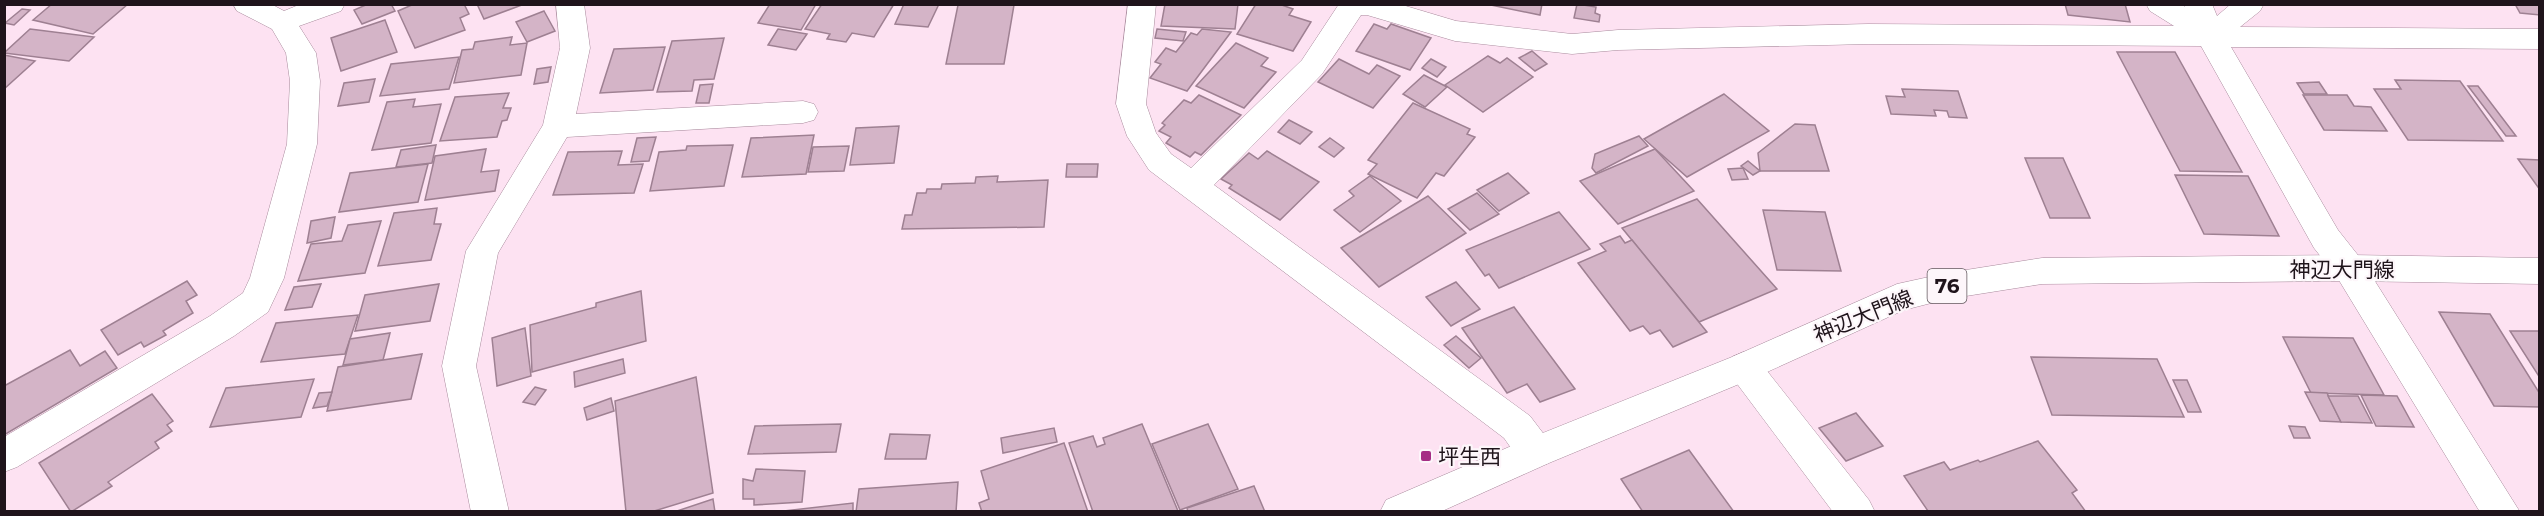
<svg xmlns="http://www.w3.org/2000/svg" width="2544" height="516" viewBox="0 0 2544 516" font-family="Montserrat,'Noto Sans JP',sans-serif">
  <rect width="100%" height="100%" fill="#fde2f2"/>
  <g fill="#d4b4c7" stroke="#9e8092" stroke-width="1.5">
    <path d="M52,4H128L93,34L33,20Z"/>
    <path d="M368,4H391L395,11L362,24L354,10Z"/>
    <path d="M414,4H464L469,14L460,18L465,30L415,48L398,11Z"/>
    <path d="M477,4H521L522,5L484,19Z"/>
    <path d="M770,4H816L801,30L758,23Z"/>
    <path d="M822,4H894L874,37L852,33L846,42L827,39L830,34L805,29Z"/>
    <path d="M904,4H939L928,27L895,24Z"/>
    <path d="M1165,4H1238L1235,29L1161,26Z"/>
    <path d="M1256,4H1279L1293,9L1289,15L1311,22L1293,51L1237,34Z"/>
    <path d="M1486,4H1542L1540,15Z"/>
    <path d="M1577,4L1596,7L1595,13L1600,15L1599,22L1574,18Z"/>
    <path d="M2065,4H2125L2130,22L2068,15Z"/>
    <path d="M2515,4H2540V15L2520,13Z"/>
    <path d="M958,5H1014L1004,64H946Z"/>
    <path d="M22,9L30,10L14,25L5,23Z"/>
    <path d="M544,11L555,31L527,42L516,22Z"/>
    <path d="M385,20L397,52L341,71L331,38Z"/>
    <path d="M1374,24L1387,29L1391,24L1431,38L1410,70L1356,51Z"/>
    <path d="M30,29L94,37L69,61L4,53Z"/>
    <path d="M778,29L807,34L796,50L768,45Z"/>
    <path d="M1157,29L1186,32L1183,41L1155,38Z"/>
    <path d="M1202,29L1231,32L1187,91L1150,78L1161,64L1155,62L1166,48L1176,52L1191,33L1197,35Z"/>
    <path d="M512,37L510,45L527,43L521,75L454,83L462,50L473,49L475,42Z"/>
    <path d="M724,38L714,79L694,80L692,91L657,92L672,41Z"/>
    <path d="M1236,43L1268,58L1261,66L1276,72L1244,108L1196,86Z"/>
    <path d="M665,47L653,90L600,93L614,49Z"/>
    <path d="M1532,51L1547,64L1535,71L1519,58Z"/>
    <path d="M2117,52H2175L2242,172L2180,171Z"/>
    <path d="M4,55L35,61L4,89Z"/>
    <path d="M1488,56L1500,63L1507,58L1533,77L1483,112L1445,85Z"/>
    <path d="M459,57L449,89L380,96L391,64Z"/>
    <path d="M1339,59L1369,74L1377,65L1400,76L1373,108L1318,82Z"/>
    <path d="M1431,59L1446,67L1437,77L1422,68Z"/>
    <path d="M551,67L548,82L534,84L537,69Z"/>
    <path d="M1424,75L1447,87L1425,107L1403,94Z"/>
    <path d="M375,79L369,102L338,106L344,83Z"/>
    <path d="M2395,80L2460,81L2503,141L2408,140L2374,89H2401Z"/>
    <path d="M2319,82L2327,94H2304L2297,83Z"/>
    <path d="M713,84L709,103H696L700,85Z"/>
    <path d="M2468,86H2478L2516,136H2506Z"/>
    <path d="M1902,89L1958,91L1967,118L1949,117L1947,111L1934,110L1936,116L1891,114L1886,96L1905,97Z"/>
    <path d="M509,93L503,108H511L507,120L502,121L497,137L440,141L455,97Z"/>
    <path d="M1724,94L1769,131L1687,177L1644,139Z"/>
    <path d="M1199,95L1241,115L1201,155L1195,152L1190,157L1166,143L1171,137L1159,131L1165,125L1162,123L1184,100L1191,103Z"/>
    <path d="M2303,95H2347L2354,106L2371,107L2387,131L2324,130Z"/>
    <path d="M415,99L413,107L441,104L431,143L372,150L387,102Z"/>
    <path d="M1413,103L1470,129L1467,134L1475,137L1444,176L1436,173L1417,198L1368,174L1377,164L1368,160Z"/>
    <path d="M1289,120L1312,132L1300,144L1278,132Z"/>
    <path d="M1795,124L1815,125L1829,171H1760L1758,153Z"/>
    <path d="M899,126L894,163L850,165L856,128Z"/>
    <path d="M814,135L806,174L742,177L751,138Z"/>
    <path d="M1639,136L1648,146L1596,173L1592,168L1595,154Z"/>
    <path d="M656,137L649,161L631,162L637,138Z"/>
    <path d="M1330,138L1344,148L1334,157L1319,147Z"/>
    <path d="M436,145L432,163L396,167L401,150Z"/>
    <path d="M733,145L724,186L650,191L659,152L686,150L687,146Z"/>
    <path d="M849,146L844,171L808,172L813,147Z"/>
    <path d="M486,149L481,172L499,170L495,191L425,200L435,156Z"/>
    <path d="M1655,149L1694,191L1618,224L1580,181Z"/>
    <path d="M622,151L618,165L643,164L634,193L553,195L568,152Z"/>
    <path d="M1267,151L1319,182L1280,220L1229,188L1232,185L1221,179L1249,153L1258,159Z"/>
    <path d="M2025,158H2063L2090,218H2050Z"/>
    <path d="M2518,159L2540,160V190Z"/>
    <path d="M1748,161L1760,171L1753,175L1741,166Z"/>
    <path d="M428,164L418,202L339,212L350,173Z"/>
    <path d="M1067,164H1098L1097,177H1066Z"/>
    <path d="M1743,168L1748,179L1732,180L1728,169Z"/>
    <path d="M1508,173L1529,193L1499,211L1477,190Z"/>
    <path d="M2175,175L2248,176L2279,236L2204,234Z"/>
    <path d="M998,176L997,182L1048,180L1044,227L902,229L905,215H912L917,193H926L927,189H941L942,184L975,183L976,177Z"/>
    <path d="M1370,176L1401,201L1360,232L1334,210L1354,196L1349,191Z"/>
    <path d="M1477,193L1499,214L1470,230L1448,209Z"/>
    <path d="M1428,196L1466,233L1379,287L1341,248Z"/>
    <path d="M1697,199L1777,289L1699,322L1622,228Z"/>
    <path d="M437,208L434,224H441L431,260L378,266L394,213Z"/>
    <path d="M1763,210L1825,212L1841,271L1777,270Z"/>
    <path d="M1559,212L1590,249L1499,288L1489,274L1485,276L1466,250Z"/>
    <path d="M335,217L331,238L307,243L311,221Z"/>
    <path d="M381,221L365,273L298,281L311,244L342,241L348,225Z"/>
    <path d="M1620,236L1625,243L1632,240L1707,332L1673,347L1660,330L1650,334L1643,326L1630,331L1578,263L1606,251L1600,244Z"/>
    <path d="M187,281L197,295L186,301L193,313L163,331L166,335L144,347L141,342L118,355L101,330Z"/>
    <path d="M1456,282L1480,309L1451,326L1426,297Z"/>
    <path d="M321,284L312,307L285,310L294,287Z"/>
    <path d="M439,284L430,321L355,331L365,295Z"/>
    <path d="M641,291L646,341L532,372L530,325L596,307V303Z"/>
    <path d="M1514,307L1575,389L1540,402L1527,384L1507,393L1462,328Z"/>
    <path d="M2439,312L2490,314L2540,394V407L2494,406Z"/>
    <path d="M358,315L345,354L261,362L276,323Z"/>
    <path d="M525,328L531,376L497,386L492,338Z"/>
    <path d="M2510,331H2540V378Z"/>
    <path d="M390,333L383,360L343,365L350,339Z"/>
    <path d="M1456,336L1481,358L1469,368L1444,345Z"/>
    <path d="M2283,337L2353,338L2384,395L2311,393Z"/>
    <path d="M70,350L80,366L105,351L117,368L4,435V386Z"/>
    <path d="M422,354L411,399L327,411L338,367Z"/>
    <path d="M2031,357L2157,359L2184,417L2052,415Z"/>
    <path d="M623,359L625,373L575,387L574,372Z"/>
    <path d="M696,377L713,493L651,512H626L615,401Z"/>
    <path d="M314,379L301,417L210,427L226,388Z"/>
    <path d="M2173,380H2187L2201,412H2188Z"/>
    <path d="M535,387L546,390L535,405L523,402Z"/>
    <path d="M332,392L327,406L313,408L319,393Z"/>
    <path d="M2305,392L2327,393L2341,422L2320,421Z"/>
    <path d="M152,394L173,421L167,425L172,431L155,442L159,448L108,482L112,486L71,512L39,463Z"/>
    <path d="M2361,395L2397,396L2414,427L2376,426Z"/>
    <path d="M2328,396H2358L2372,423L2341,422Z"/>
    <path d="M611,398L614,411L587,420L584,408Z"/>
    <path d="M1856,413L1883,446L1846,461L1819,428Z"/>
    <path d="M841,424L836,452L748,454L755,426Z"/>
    <path d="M1142,424L1178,511L1093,512L1069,443L1093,436L1097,447L1105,444L1103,438Z"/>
    <path d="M1208,424L1238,489L1180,510L1152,444Z"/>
    <path d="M2289,426L2305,427L2310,438H2294Z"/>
    <path d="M1054,428L1057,442L1003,453L1001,438Z"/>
    <path d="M890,434L930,435L926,459H885Z"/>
    <path d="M2038,441L2077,490L2072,493L2086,512H1926L1928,511L1904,476L1944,462L1950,470L1978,460L1980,462Z"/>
    <path d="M1064,443L1088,512H982L979,503L989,499L981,471Z"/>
    <path d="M1689,450L1734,512H1643L1621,479Z"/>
    <path d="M756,469L805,471L802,502L754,505V499H743V479L753,481Z"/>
    <path d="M958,482L956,512H856L859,489Z"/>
    <path d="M1254,486L1265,512H1188L1187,508Z"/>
    <path d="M713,499L715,512H674Z"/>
    <path d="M853,503V512H775Z"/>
  </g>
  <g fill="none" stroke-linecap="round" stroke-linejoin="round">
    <defs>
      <g id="minor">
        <path d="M233,4H271L284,11L301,4H345L341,11L299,26L316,53L320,81L317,144L284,278L268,312L234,336L17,467L4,472V437L210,316L243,293L250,278L287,144L290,81L286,53L272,29L237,11Z"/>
        <path d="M556,4H584L590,48L576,114L803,101L814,104L818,112L814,120L803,123L567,137L498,253L476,366L509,512H471L442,366L466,251L543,125L560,48Z"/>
        <path d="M1128,4H1156L1146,104L1156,133L1171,154L1191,168L1302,60L1339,4H1399L1456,21L1572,34L1618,30L1868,24L2174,26L2150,11L2146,4H2182L2185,7L2184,4H2212L2217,16L2231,4H2264L2260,11L2240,27L2540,29V49L2231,47L2338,230L2361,259L2520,512H2480L2337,277L2314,248L2201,46L1868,44L1618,50L1572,54L1455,41L1367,15H1361L1322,74L1214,185L1530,416L1549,441L1554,452L1549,463C1523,473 1518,457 1504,438L1149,170L1127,136L1116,104Z"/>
        <path d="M1744,352L1756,357L1869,500L1875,512H1833L1732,377L1726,367L1732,357Z"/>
      </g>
      <path id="major" d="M2349,255L2540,258V284L2349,281L2042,284L1947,299L1904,310L1756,377L1549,463L1440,512H1380L1386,500L1523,441L1732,357L1897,284L1947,273L2042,258Z"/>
    </defs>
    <use href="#minor" stroke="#a88a9c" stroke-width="1"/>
    <use href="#major" stroke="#a88a9c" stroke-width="1"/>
    <use href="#minor" fill="#fff" fill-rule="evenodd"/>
    <use href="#major" fill="#fff" fill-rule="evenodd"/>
  </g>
  <rect fill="#a52e85" stroke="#fdf6fa" stroke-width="2" x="1420" y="450" width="12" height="12" rx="3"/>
  <g text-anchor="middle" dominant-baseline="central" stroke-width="4.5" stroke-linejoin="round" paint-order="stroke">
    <rect fill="#fdf6fa" stroke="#62585e" stroke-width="1.5" x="1927.5" y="269" width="39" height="34" rx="4.5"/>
    <g font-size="20" font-weight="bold" fill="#1f141b">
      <text x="1947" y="286">76</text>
    </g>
    <g font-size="21" fill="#1f141b" stroke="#fdf6fa">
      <text x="2342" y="269">神辺大門線</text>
      <text transform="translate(1863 316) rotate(-22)">神辺大門線</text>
    </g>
    <g font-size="21" fill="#1f141b" stroke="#fdf6fa" text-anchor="start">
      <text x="1438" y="456">坪生西</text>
    </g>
  </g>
  <rect width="2544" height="516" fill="none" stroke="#1f141b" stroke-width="12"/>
</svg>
